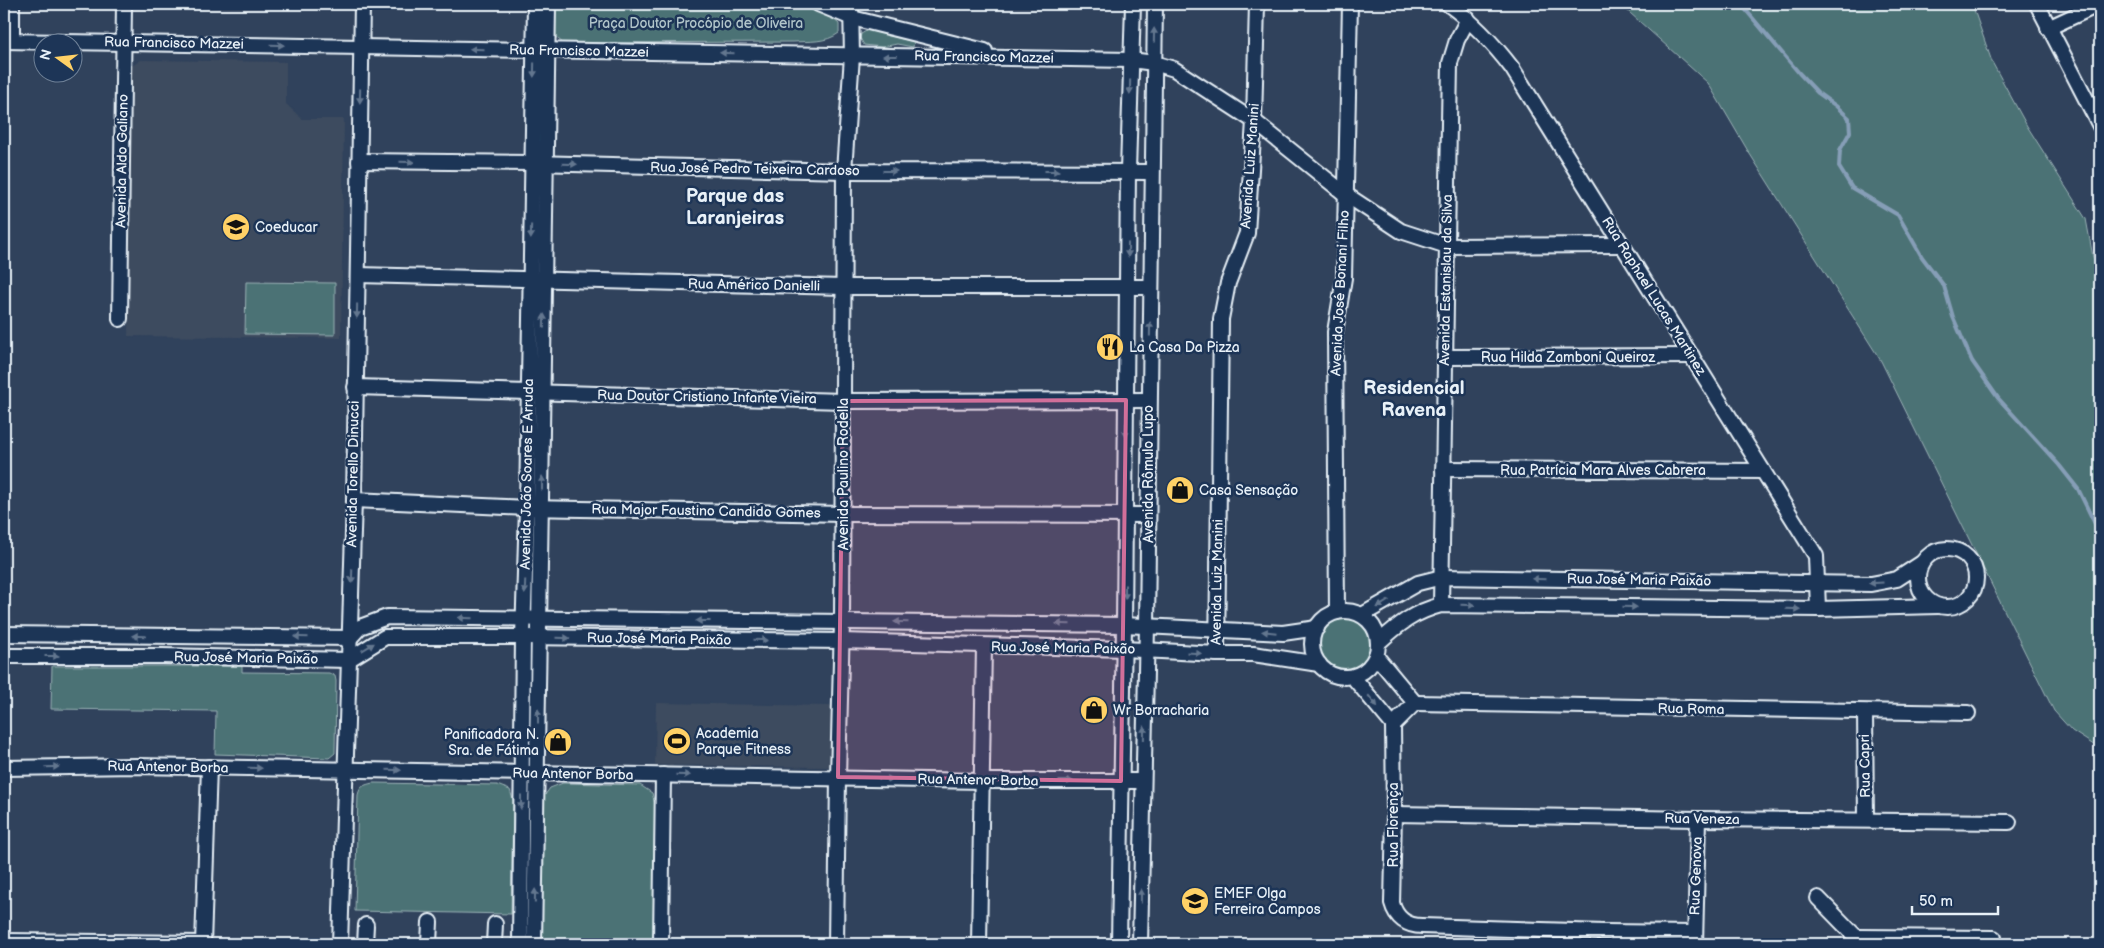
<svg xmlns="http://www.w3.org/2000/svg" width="2104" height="948" viewBox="0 0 2104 948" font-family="'Balsamiq Sans',sans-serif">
  <rect width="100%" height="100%" fill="#30425c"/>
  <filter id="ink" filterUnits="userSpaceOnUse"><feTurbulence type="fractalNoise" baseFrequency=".02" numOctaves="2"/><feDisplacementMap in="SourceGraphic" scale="10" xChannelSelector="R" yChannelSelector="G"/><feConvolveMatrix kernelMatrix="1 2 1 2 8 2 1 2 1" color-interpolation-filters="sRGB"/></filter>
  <g filter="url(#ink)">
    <g fill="#3d4b5f">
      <path d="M141,60L286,62V104L302,119H344L341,338L128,336L132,66Z"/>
      <path d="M656,703L831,706L830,767L655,765Z"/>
    </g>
    <g fill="#4c7274" stroke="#9ab2b6">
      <path d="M553,4H798L831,17L839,24V33C826,43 809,41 793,42L563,43L553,35Z"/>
      <path d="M1620,4H1972L1992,62L2027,126L2086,219L2093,257L2100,268V749L2072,731L2054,711L1881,361L1748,151L1708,83Z"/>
      <path d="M868,30L914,42L913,47L897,44L882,47L864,45L860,38L861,34Z"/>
      <path d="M246,282L335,283V335L245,334Z"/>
      <circle cx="1345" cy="644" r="25"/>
      <path d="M52,666H242V672L329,673L335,676L336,681L335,753L329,758L215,754L216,711L51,709Z"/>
      <path d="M373,783L497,785L510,790L513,800L511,914L355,911L358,795C360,786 364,785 373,783Z"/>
      <path d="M563,783L640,785L652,793L655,804L653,944H540L542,799L550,788Z"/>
    </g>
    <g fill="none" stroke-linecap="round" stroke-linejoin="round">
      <path stroke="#869eb7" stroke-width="4" d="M1738,4L1745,9L1799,73L1818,93L1836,106L1849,118L1850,132L1840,150L1839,167L1852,188L1898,215L1922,257L1944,286L1953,317L1972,361L1998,398L2059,465L2078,489L2100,534"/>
      <defs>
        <g id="minor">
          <path d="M818,4L852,18L985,51"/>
          <path d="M1448,4C1473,22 1493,43 1512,68L1816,556L1818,609"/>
          <path d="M2037,4L2100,126"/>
          <path d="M2048,28L2100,4"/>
          <path d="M4,41L1131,60L1154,63L1174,69L1254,121L1345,194L1401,231L1447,246L1622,245"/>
          <path d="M12,41V4"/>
          <path d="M359,161L533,163L844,171L1151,172"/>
          <path d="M358,275L843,287H1151"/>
          <path d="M120,319L124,4"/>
          <path d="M1445,357L1692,356"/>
          <path d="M355,387L843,401L1149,400"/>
          <path d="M1443,469L1763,471"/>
          <path d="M354,500L527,508L843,514L1148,515"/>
          <circle cx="1947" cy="578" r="29"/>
          <path d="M1441,605L1450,63L1457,40L1468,19"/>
          <circle cx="1345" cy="644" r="33"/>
          <path d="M1337,612L1335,332L1344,278L1350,4"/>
          <path d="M1362,615L1418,583L1442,577L1871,584L1897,579L1920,564"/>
          <path d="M4,634L350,638L360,627L387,617L1124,625L1283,633L1317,628"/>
          <path d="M1378,643C1399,624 1414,612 1441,605L1818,609L1938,606"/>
          <path d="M1217,654L1221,319L1228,283L1247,233L1254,121L1257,4"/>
          <path d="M4,656H162L348,660L385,637H523L842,641L1124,649L1217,654H1253L1319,664"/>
          <path d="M1376,656L1415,703"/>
          <path d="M1353,677L1393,725"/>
          <path d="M1415,703L1968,713"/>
          <path d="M1865,712L1866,820"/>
          <path d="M1393,725L1394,814L1392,903C1396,918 1407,926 1422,926L1604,932L1695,933"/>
          <path d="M1393,725L1415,703"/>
          <path d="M4,768L136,766L983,781H1142"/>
          <path d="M1394,814L1698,819L2009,822"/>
          <path d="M1818,898L1856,937V944"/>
          <path d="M1856,937L1994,938"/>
          <path d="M4,941L203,943"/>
          <path d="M203,944L209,767"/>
          <path d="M340,944L354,500L362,4"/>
          <path d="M365,944L366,925"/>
          <path d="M429,944L430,922"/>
          <path d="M494,944L495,924"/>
          <path d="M520,944L523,637L527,508L535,4"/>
          <path d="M534,944C540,631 543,317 548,4"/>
          <path d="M661,944L663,775"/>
          <path d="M836,944L838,777L842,622L844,171L852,56L851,4"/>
          <path d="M979,944L984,646"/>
          <path d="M1119,944L1124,625L1128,171L1133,4"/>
          <path d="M1140,944L1147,626L1155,4"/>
          <path d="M1695,944L1698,819"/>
        </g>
      </defs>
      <use href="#minor" stroke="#e8f1f8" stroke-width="18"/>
      <use href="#minor" stroke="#1d3557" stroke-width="14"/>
    </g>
    <defs><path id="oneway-solid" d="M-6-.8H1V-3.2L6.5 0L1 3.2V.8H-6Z" transform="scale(1.25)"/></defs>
    <g fill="#64778f">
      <use href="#oneway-solid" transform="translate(1154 35) rotate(-89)"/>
      <use href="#oneway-solid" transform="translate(277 45) rotate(2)"/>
      <use href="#oneway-solid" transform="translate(477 49) rotate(-179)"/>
      <use href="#oneway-solid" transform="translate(727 53) rotate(-179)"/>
      <use href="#oneway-solid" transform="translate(890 56) rotate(-180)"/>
      <use href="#oneway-solid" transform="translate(534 70) rotate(91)"/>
      <use href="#oneway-solid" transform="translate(1130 87) rotate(91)"/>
      <use href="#oneway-solid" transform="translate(360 96) rotate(91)"/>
      <use href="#oneway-solid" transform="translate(407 162) rotate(1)"/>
      <use href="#oneway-solid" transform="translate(570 164) rotate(1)"/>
      <use href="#oneway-solid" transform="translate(890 171)"/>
      <use href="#oneway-solid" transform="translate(1052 171)"/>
      <use href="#oneway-solid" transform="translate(531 232) rotate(91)"/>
      <use href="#oneway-solid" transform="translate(1128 250) rotate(90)"/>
      <use href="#oneway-solid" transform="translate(357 311) rotate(91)"/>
      <use href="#oneway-solid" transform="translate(544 321) rotate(-89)"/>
      <use href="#oneway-solid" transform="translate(1150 329) rotate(-89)"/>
      <use href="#oneway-solid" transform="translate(1126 430) rotate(91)"/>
      <use href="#oneway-solid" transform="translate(542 483) rotate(-90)"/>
      <use href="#oneway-solid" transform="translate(352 576) rotate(92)"/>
      <use href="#oneway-solid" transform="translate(1539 579) rotate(-179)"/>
      <use href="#oneway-solid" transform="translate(1876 583) rotate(176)"/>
      <use href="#oneway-solid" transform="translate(525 587) rotate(92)"/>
      <use href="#oneway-solid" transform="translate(1125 592) rotate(90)"/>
      <use href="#oneway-solid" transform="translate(1383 604) rotate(148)"/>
      <use href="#oneway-solid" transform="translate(1468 605) rotate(1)"/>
      <use href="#oneway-solid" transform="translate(1630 607) rotate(1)"/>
      <use href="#oneway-solid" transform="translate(1793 609) rotate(1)"/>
      <use href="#oneway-solid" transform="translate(465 618) rotate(-179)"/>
      <use href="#oneway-solid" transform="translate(703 621) rotate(-180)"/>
      <use href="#oneway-solid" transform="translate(901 622) rotate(-179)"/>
      <use href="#oneway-solid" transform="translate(1063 624) rotate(-179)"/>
      <use href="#oneway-solid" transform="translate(1269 632) rotate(-174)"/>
      <use href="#oneway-solid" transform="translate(139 636) rotate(-179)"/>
      <use href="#oneway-solid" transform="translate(301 637) rotate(-179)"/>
      <use href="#oneway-solid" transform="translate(563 638) rotate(1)"/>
      <use href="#oneway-solid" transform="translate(761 640) rotate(1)"/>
      <use href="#oneway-solid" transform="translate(368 647) rotate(-31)"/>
      <use href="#oneway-solid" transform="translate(1194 653) rotate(3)"/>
      <use href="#oneway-solid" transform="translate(52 656)"/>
      <use href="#oneway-solid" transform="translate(1373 701) rotate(50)"/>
      <use href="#oneway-solid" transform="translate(538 716) rotate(-90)"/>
      <use href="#oneway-solid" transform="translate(1144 733) rotate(-89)"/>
      <use href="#oneway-solid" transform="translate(52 767) rotate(-1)"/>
      <use href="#oneway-solid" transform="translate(255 768) rotate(1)"/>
      <use href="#oneway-solid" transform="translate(394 770) rotate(1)"/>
      <use href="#oneway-solid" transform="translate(683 775) rotate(1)"/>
      <use href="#oneway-solid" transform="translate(886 779) rotate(1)"/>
      <use href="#oneway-solid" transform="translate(1066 781)"/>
      <use href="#oneway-solid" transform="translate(521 802) rotate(90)"/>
      <use href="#oneway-solid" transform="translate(535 896) rotate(-89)"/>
      <use href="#oneway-solid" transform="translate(1141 896) rotate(-89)"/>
    </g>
  </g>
  <path fill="#d16f9a" fill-opacity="0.2" stroke="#d16f9a" stroke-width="4" stroke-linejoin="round" d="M1126,400L1121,781L838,777L843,401Z"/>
  <defs>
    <symbol id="school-disc" viewBox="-11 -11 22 22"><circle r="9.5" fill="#ffd166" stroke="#1d3557"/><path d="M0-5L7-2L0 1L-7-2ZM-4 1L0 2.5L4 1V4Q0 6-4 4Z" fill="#111"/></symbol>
    <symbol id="restaurant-disc" viewBox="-11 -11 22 22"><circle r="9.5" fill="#ffd166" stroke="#1d3557"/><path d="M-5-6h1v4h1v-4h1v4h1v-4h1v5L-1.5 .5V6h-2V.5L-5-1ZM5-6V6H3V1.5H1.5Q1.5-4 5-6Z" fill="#111"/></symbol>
    <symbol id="shop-disc" viewBox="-11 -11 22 22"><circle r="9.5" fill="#ffd166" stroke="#1d3557"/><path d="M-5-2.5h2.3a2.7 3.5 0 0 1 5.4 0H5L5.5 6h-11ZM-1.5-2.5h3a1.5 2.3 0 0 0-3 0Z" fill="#111"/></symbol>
    <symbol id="stadium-disc" viewBox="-11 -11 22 22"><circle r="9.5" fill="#ffd166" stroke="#1d3557"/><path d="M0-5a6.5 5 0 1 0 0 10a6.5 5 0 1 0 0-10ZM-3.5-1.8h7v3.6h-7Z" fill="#111"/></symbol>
  </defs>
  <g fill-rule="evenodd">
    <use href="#school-disc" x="220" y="211" width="32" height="32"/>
    <use href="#restaurant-disc" x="1094" y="331" width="32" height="32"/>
    <use href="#shop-disc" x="1164" y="474" width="32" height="32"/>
    <use href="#shop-disc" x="1078" y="694" width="32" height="32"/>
    <use href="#stadium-disc" x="661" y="725" width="32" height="32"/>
    <use href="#shop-disc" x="542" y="726" width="32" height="32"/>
    <use href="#school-disc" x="1179" y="885" width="32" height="32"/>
  </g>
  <g text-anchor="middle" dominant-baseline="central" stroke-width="5" stroke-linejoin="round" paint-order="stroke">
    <g font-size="14" fill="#b1c5ca" stroke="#1d3557">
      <text x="696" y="23">Praça Doutor Procópio de Oliveira</text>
    </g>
    <g font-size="14" fill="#e8f1f8" stroke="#1d3557">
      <text transform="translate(174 43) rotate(1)">Rua Francisco Mazzei</text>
      <text transform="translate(579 51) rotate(1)">Rua Francisco Mazzei</text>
      <text transform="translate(984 57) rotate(1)">Rua Francisco Mazzei</text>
      <text transform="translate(122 161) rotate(-89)">Avenida Aldo Galiano</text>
      <text transform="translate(1250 166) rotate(-86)">Avenida Luiz Manini</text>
      <text transform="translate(755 169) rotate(1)">Rua José Pedro Teixeira Cardoso</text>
      <text transform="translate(1446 280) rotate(-89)">Avenida Estanislau da Silva</text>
      <text transform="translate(754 285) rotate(1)">Rua Américo Danielli</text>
      <text transform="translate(1340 293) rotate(-87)">Avenida José Bonani Filho</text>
      <text transform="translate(1654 296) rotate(58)">Rua Raphael Lucas Martinez</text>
      <text x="1568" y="357">Rua Hilda Zamboni Queiroz</text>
      <text transform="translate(707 397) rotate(1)">Rua Doutor Cristiano Infante Vieira</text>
      <text x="1603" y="470">Rua Patrícia Mara Alves Cabrera</text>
      <text transform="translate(353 474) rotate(-89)">Avenida Torello Dinucci</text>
      <text transform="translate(527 474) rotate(-89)">Avenida João Soares E Arruda</text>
      <text transform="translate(843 474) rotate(-90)">Avenida Paulino Rodella</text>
      <text transform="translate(1148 474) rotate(-90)">Avenida Rômulo Lupo</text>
      <text transform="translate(706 511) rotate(1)">Rua Major Faustino Candido Gomes</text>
      <text transform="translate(1639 580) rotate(1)">Rua José Maria Paixão</text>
      <text transform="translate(1217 582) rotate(-89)">Avenida Luiz Manini</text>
      <text transform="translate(659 639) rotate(1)">Rua José Maria Paixão</text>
      <text transform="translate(1063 648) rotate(1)">Rua José Maria Paixão</text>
      <text transform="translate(246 658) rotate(1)">Rua José Maria Paixão</text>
      <text transform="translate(1691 709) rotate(1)">Rua Roma</text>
      <text transform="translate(1865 766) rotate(-91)">Rua Capri</text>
      <text transform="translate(168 767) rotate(1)">Rua Antenor Borba</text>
      <text transform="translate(573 774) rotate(1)">Rua Antenor Borba</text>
      <text transform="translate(978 780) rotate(1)">Rua Antenor Borba</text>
      <text transform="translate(1702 819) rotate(1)">Rua Veneza</text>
      <text transform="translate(1393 825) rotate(-90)">Rua Florença</text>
      <text transform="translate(1696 876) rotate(-88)">Rua Genova</text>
    </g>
    <g font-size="14" fill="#e8f1f8" stroke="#1d3557" text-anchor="start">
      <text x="255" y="227">Coeducar</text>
      <text x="1129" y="347">La Casa Da Pizza</text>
      <text x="1199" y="490">Casa Sensação</text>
      <text x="1113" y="710">Wr Borracharia</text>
      <text x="696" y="733">Academia<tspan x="696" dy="16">Parque Fitness</tspan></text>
      <text x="539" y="734" text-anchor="end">Panificadora N.<tspan x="539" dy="16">Sra. de Fátima</tspan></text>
      <text x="1214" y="893">EMEF Olga<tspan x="1214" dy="16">Ferreira Campos</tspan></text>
    </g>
    <g font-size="19" font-weight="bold" fill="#e8f1f8" stroke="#1d3557">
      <text x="735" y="196">Parque das<tspan x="735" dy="22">Laranjeiras</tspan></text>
      <text x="1414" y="388">Residencial<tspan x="1414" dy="22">Ravena</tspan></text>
    </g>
  </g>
  <rect width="2104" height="948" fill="none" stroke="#1d3557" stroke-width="20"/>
  <rect x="10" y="10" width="2084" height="928" fill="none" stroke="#e8f1f8" stroke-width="2" filter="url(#ink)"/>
  <g transform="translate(58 58) rotate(285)"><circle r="24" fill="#1d3557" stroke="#6e8097"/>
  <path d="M0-4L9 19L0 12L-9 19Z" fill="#ffd166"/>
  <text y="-8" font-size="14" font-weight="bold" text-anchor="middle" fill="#e8f1f8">N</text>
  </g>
  <path d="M1912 906v8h86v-8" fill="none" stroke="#e8f1f8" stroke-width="2.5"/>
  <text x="1919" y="906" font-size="15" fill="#e8f1f8" stroke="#1d3557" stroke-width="4" paint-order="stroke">50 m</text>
</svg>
